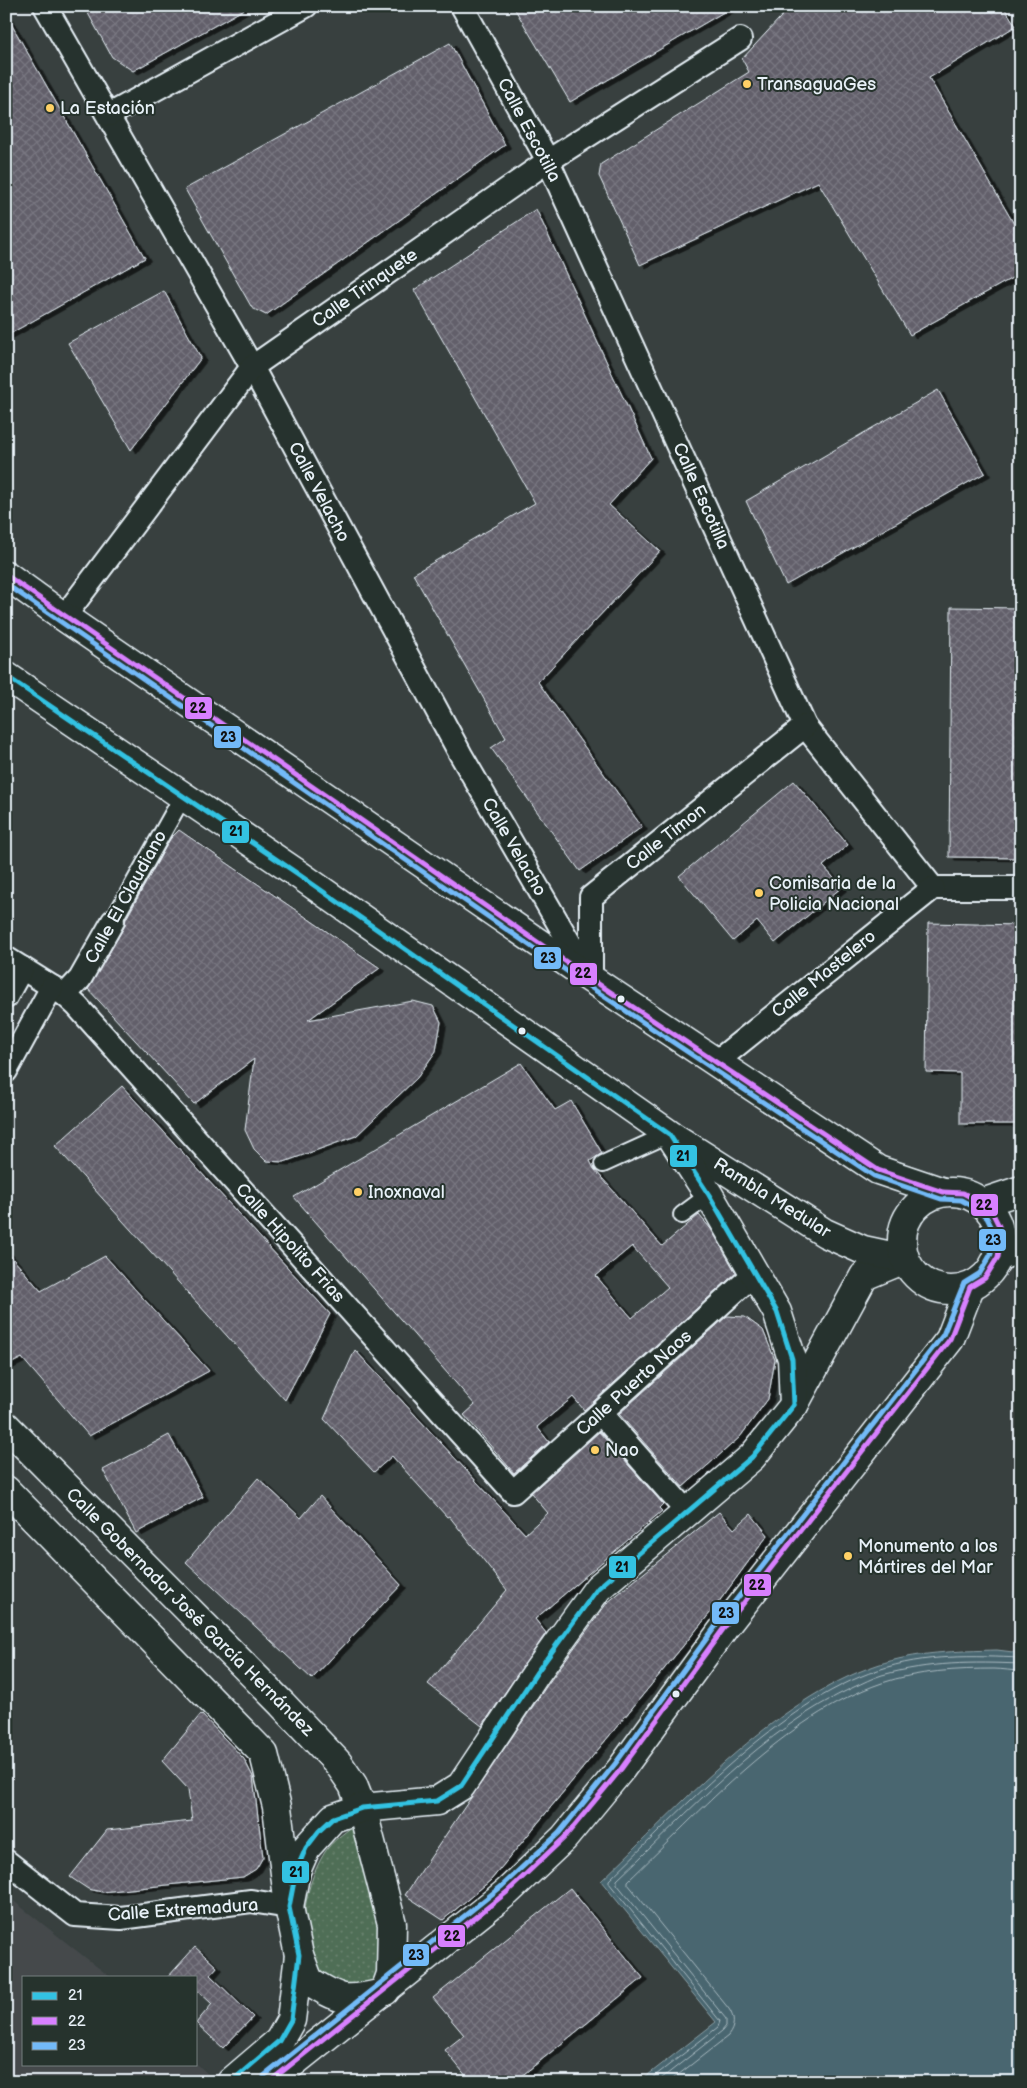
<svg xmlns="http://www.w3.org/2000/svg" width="1027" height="2088" viewBox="0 0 1027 2088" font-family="'Balsamiq Sans',sans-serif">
  <defs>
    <pattern id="grass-dots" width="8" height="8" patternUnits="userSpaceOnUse" patternTransform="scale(1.25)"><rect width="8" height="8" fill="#506e56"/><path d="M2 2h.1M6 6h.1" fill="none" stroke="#69836f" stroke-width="1.8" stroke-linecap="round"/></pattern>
    <pattern id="building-cross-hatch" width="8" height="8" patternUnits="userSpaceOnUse" patternTransform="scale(1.25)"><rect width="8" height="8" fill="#625f6a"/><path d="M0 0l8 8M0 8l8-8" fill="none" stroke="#787680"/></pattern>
    <filter id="shadow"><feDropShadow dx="5.5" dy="3" stdDeviation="0" flood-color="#0009"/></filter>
  </defs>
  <rect width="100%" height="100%" fill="#38403f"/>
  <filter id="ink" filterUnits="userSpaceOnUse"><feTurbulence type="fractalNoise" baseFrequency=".02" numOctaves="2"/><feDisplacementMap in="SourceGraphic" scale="10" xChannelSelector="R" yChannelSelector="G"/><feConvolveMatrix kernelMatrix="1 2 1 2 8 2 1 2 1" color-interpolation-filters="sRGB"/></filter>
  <g filter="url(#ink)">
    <path fill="#45494c" d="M6,1895L110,1977H24V2064L196,2063L212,2078L205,2082H6Z"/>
    <path fill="url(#grass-dots)" stroke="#9cb0a7" d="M353,1826L384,1917L378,1980C366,1988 350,1988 338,1983C288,1962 302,1888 325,1852C332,1841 343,1834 353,1826Z"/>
    <path fill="#49666f" stroke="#899ea6" d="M997,1650L1021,1653V2082H639L716,2022L601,1881C679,1807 773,1700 877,1665C915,1652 957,1651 997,1650Z"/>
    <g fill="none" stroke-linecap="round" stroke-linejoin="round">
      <g stroke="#a8b9c1" stroke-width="1">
        <path d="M647,2082L718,2027L720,2021L609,1883V1880C684,1808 779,1703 878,1670C925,1654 973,1656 1021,1658"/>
        <path d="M657,2082L722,2031L726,2026V2019L617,1884V1880C688,1813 764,1728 854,1687C863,1683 872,1678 882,1675C931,1662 971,1662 1021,1664"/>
        <path d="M669,2082L728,2036C735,2027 735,2018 729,2009L628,1884V1881C701,1811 785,1716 882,1683C917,1671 958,1669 994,1669C1003,1669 1012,1671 1021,1671"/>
      </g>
    </g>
    <g fill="url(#building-cross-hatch)" stroke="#e8f1f8" fill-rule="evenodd" filter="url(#shadow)">
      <path d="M84,6H250L133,71L112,57Z"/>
      <path d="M513,6H734L570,102Z"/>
      <path d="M791,6H1003L1016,26L929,78L1021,236V273L910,335L818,182L640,265L599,176L601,164L749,72L742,59Z"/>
      <path d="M6,15L145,258L6,336Z"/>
      <path d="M450,43L505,145L266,315L252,308L185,189Z"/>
      <path d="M536,209L651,458L609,505L660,551L538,682L642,827L580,871L491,748L506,738L413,574L535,503L414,290Z"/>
      <path d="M164,291L201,358L131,450L68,343Z"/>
      <path d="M938,390L985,473L786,585L746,501Z"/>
      <path d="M951,607L1021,608L1019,858L949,857Z"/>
      <path d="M794,781L848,845L823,866L842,887L775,943L757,921L733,941L679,876Z"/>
      <path d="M179,830L380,968L308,1020L413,1001L433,1006L441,1022L436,1051L417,1078L356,1136L284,1162L266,1161L254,1149L245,1130L254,1059L194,1104L88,989L124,927L126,919L170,839Z"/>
      <path d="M928,923L1021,925L1020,1124H960V1073L926,1072Z"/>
      <path d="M521,1063L555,1110L571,1101L602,1153L590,1161L594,1169L662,1246L699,1215L711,1229L736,1273L584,1410L573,1397L537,1427L549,1442L514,1473L464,1415L475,1405L294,1197ZM632,1246L668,1287L632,1318L596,1276Z"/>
      <path d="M122,1086L330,1314L285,1400L55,1146Z"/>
      <path d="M6,1251L41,1291L105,1256L209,1371L89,1436L22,1358L6,1366Z"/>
      <path d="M727,1316L745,1317L763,1330L775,1360L768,1399L740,1437L683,1487L619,1414Z"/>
      <path d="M355,1350L525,1534L548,1513L531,1493L599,1432L663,1504L659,1508L662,1511L535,1619L546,1633L482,1726L428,1684L507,1590L449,1516L447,1517L392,1456L374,1472L324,1419Z"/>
      <path d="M169,1435L203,1497L136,1533L103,1470Z"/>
      <path d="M258,1478L301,1518L320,1496L401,1585L312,1679L186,1562Z"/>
      <path d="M719,1512L734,1529L751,1514L768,1535L715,1607L491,1880L443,1920L405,1895L550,1681L607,1603Z"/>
      <path d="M201,1714L244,1759L253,1777L263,1857L256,1869L243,1877L102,1892L88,1889L70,1877L107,1830L192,1821L188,1789L162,1761Z"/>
      <path d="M570,1888L643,1978L514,2082H471L445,2050L464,2035L433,1998Z"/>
      <path d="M195,1947L217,1967L210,1975L253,2017L223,2048L196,2023L212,2004L196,1989V1977H168Z"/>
    </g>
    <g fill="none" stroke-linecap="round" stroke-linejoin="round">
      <defs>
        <g id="pedestrian">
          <path d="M113,921L183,796"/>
          <path d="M603,1164L669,1134"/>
          <path d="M682,1215L709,1195"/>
        </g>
        <g id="minor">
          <path d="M45,6L252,367L461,755L590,978"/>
          <path d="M462,6L548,161L805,726L933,888H1021"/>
          <path d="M109,115L306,6"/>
          <path d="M64,617L252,367L548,161L740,39"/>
          <path d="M6,958L65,995L77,1006L513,1492L755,1273"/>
          <path d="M591,978V897L805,726"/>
          <path d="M65,995L80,979L113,921"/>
          <path d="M6,997L22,968"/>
          <path d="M716,1062L933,888"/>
          <path d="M6,1071L52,987"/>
          <path d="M601,1414L687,1512"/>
          <path d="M6,1861L75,1915L121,1918L251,1901L289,1907"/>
        </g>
        <g id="tertiary">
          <path d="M6,1426L282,1704L338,1763L353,1785L362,1808L392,1924L391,1974L385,1991"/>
          <path d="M6,1490L264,1754L277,1807L289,1907L299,1955L291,2020L279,2041L231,2082"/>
          <path d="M289,1907L296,1871L306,1848L333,1818L362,1808L437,1801L461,1786L537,1672L598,1588L752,1457L794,1405L864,1276L905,1259"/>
          <path d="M299,1955L309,1981C340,2000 344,2002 379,1994"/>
          <path d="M269,2082L507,1892L564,1838L621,1769L724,1628L950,1339L970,1287"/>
        </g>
        <g id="secondary">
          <path d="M6,575L64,617L591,979L878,1170L943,1192"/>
          <path d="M6,676L298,874L669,1134L825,1233L863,1250L905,1259"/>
          <path d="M674,1141L709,1195L777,1312L792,1359L794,1405"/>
          <circle cx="951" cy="1241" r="49"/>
          <path d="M982,1203L1021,1190"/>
          <path d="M998,1257L1021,1248"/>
        </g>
      </defs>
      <use href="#pedestrian" stroke="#e8f1f8" stroke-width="20"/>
      <use href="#minor" stroke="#e8f1f8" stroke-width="26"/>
      <use href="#tertiary" stroke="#e8f1f8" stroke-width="31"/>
      <use href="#secondary" stroke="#e8f1f8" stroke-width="31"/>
      <use href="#pedestrian" stroke="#26332d" stroke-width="16"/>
      <use href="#minor" stroke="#26332d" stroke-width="22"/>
      <use href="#tertiary" stroke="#26332d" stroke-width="28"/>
      <use href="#secondary" stroke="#26332d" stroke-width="28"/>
      <defs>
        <g id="bus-1">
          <path d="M6,676L298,874L669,1134L709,1195L777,1312L792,1359L794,1405"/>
          <path d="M231,2082L279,2041L291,2020L299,1955L289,1907L296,1871L306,1848L319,1831L333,1818L362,1808L437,1801L461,1786L537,1672L598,1588L752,1457L794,1405"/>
        </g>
        <path id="bus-2" d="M6,575L591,979L878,1170L943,1192L963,1193L982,1203L993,1214L999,1226L1001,1239L998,1257L985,1278L970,1287L950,1339L724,1628L621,1769L564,1838L507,1892L269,2082"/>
        <path id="bus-3" d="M6,584L587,985L874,1176L941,1199L961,1200L978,1209L987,1218L992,1228L993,1239L991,1254L980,1273L964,1283L943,1335L718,1623L615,1764L559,1833L502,1886L264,2076"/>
      </defs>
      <use href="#bus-1" stroke="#26332d" stroke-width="9"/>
      <use href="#bus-2" stroke="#26332d" stroke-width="9"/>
      <use href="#bus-3" stroke="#26332d" stroke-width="9"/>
      <use href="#bus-1" stroke="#33c2e2" stroke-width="5"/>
      <use href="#bus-2" stroke="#d880ff" stroke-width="5"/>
      <use href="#bus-3" stroke="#73baf8" stroke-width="5"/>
    </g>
  </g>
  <g fill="#ffd166" stroke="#26332d" stroke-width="2">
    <circle cx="747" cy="84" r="5"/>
    <circle cx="50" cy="108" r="5"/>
    <circle cx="759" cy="893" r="5"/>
    <circle cx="358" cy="1192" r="5"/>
    <circle cx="595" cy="1450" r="5"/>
    <circle cx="848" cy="1556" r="5"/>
  </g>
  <g fill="#e8f1f8" stroke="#26332d" stroke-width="2">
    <circle cx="621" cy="999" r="4.5"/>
    <circle cx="522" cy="1031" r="4.5"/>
    <circle cx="676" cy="1694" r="4.5"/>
  </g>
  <g text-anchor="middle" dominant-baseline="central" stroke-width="4" stroke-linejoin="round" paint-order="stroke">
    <g font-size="18" fill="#e8f1f8" stroke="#26332d" text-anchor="start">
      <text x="757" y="84">TransaguaGes</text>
      <text x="60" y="108">La Estación</text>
      <text x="769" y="883">Comisaria de la<tspan x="769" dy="21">Policia Nacional</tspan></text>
      <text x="368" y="1192">Inoxnaval</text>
      <text x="605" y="1450">Nao</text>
      <text x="858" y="1546">Monumento a los<tspan x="858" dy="21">Mártires del Mar</tspan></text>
    </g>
    <g font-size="18" fill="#e8f1f8" stroke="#26332d">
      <text transform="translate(529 130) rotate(62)">Calle Escotilla</text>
      <text transform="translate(365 288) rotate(-35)">Calle Trinquete</text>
      <text transform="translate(319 492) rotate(62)">Calle Velacho</text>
      <text transform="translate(701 496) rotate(66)">Calle Escotilla</text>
      <text transform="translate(666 837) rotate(-38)">Calle Timon</text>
      <text transform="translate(514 847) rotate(60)">Calle Velacho</text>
      <text transform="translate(126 897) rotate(-61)">Calle El Claudiano</text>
      <text transform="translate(824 974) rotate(-39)">Calle Mastelero</text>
      <text transform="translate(772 1198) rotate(32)">Rambla Medular</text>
      <text transform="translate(290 1243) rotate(48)">Calle Hipolito Frias</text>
      <text transform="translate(634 1383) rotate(-42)">Calle Puerto Naos</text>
      <text transform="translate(190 1612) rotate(45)">Calle Gobernador José García Hernández</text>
      <text transform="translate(183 1910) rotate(-4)">Calle Extremadura</text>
    </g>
  </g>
  <g stroke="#26332d" stroke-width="2">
    <rect x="184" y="696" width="29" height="24" rx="5" fill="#d880ff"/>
    <rect x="213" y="725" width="29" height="24" rx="5" fill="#73baf8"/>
    <rect x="221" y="820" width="29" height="24" rx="5" fill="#33c2e2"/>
    <rect x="533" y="946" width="29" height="24" rx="5" fill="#73baf8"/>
    <rect x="569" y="962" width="29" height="24" rx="5" fill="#d880ff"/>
    <rect x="669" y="1144" width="29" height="24" rx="5" fill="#33c2e2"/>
    <rect x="970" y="1193" width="29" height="24" rx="5" fill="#d880ff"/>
    <rect x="978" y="1228" width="29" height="24" rx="5" fill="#73baf8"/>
    <rect x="608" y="1555" width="29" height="24" rx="5" fill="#33c2e2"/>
    <rect x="743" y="1573" width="29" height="24" rx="5" fill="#d880ff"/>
    <rect x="711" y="1601" width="29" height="24" rx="5" fill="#73baf8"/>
    <rect x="281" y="1860" width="29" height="24" rx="5" fill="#33c2e2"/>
    <rect x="437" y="1924" width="29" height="24" rx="5" fill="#d880ff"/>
    <rect x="402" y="1943" width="28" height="24" rx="5" fill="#73baf8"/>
  </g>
  <g font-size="14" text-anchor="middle" font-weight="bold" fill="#111">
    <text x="198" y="713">22</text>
    <text x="228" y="742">23</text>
    <text x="236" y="836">21</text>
    <text x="548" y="963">23</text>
    <text x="583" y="978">22</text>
    <text x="683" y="1161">21</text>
    <text x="984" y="1210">22</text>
    <text x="993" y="1245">23</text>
    <text x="622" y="1572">21</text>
    <text x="757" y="1590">22</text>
    <text x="726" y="1618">23</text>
    <text x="296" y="1877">21</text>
    <text x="452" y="1941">22</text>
    <text x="416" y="1960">23</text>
  </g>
  <rect width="1027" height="2088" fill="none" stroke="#26332d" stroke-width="25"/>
  <rect x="12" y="12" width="1002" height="2063" fill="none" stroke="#e8f1f8" stroke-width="2" filter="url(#ink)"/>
  <rect x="22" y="1976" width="175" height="90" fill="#26332d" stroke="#747f7e"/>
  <rect x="32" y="1992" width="25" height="8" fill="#33c2e2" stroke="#747f7e"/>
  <text x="68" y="2000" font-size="15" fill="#e8f1f8">21</text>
  <rect x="32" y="2017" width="25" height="8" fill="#d880ff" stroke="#747f7e"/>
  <text x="68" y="2026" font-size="15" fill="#e8f1f8">22</text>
  <rect x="32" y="2042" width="25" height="8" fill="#73baf8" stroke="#747f7e"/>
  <text x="68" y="2050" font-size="15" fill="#e8f1f8">23</text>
</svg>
